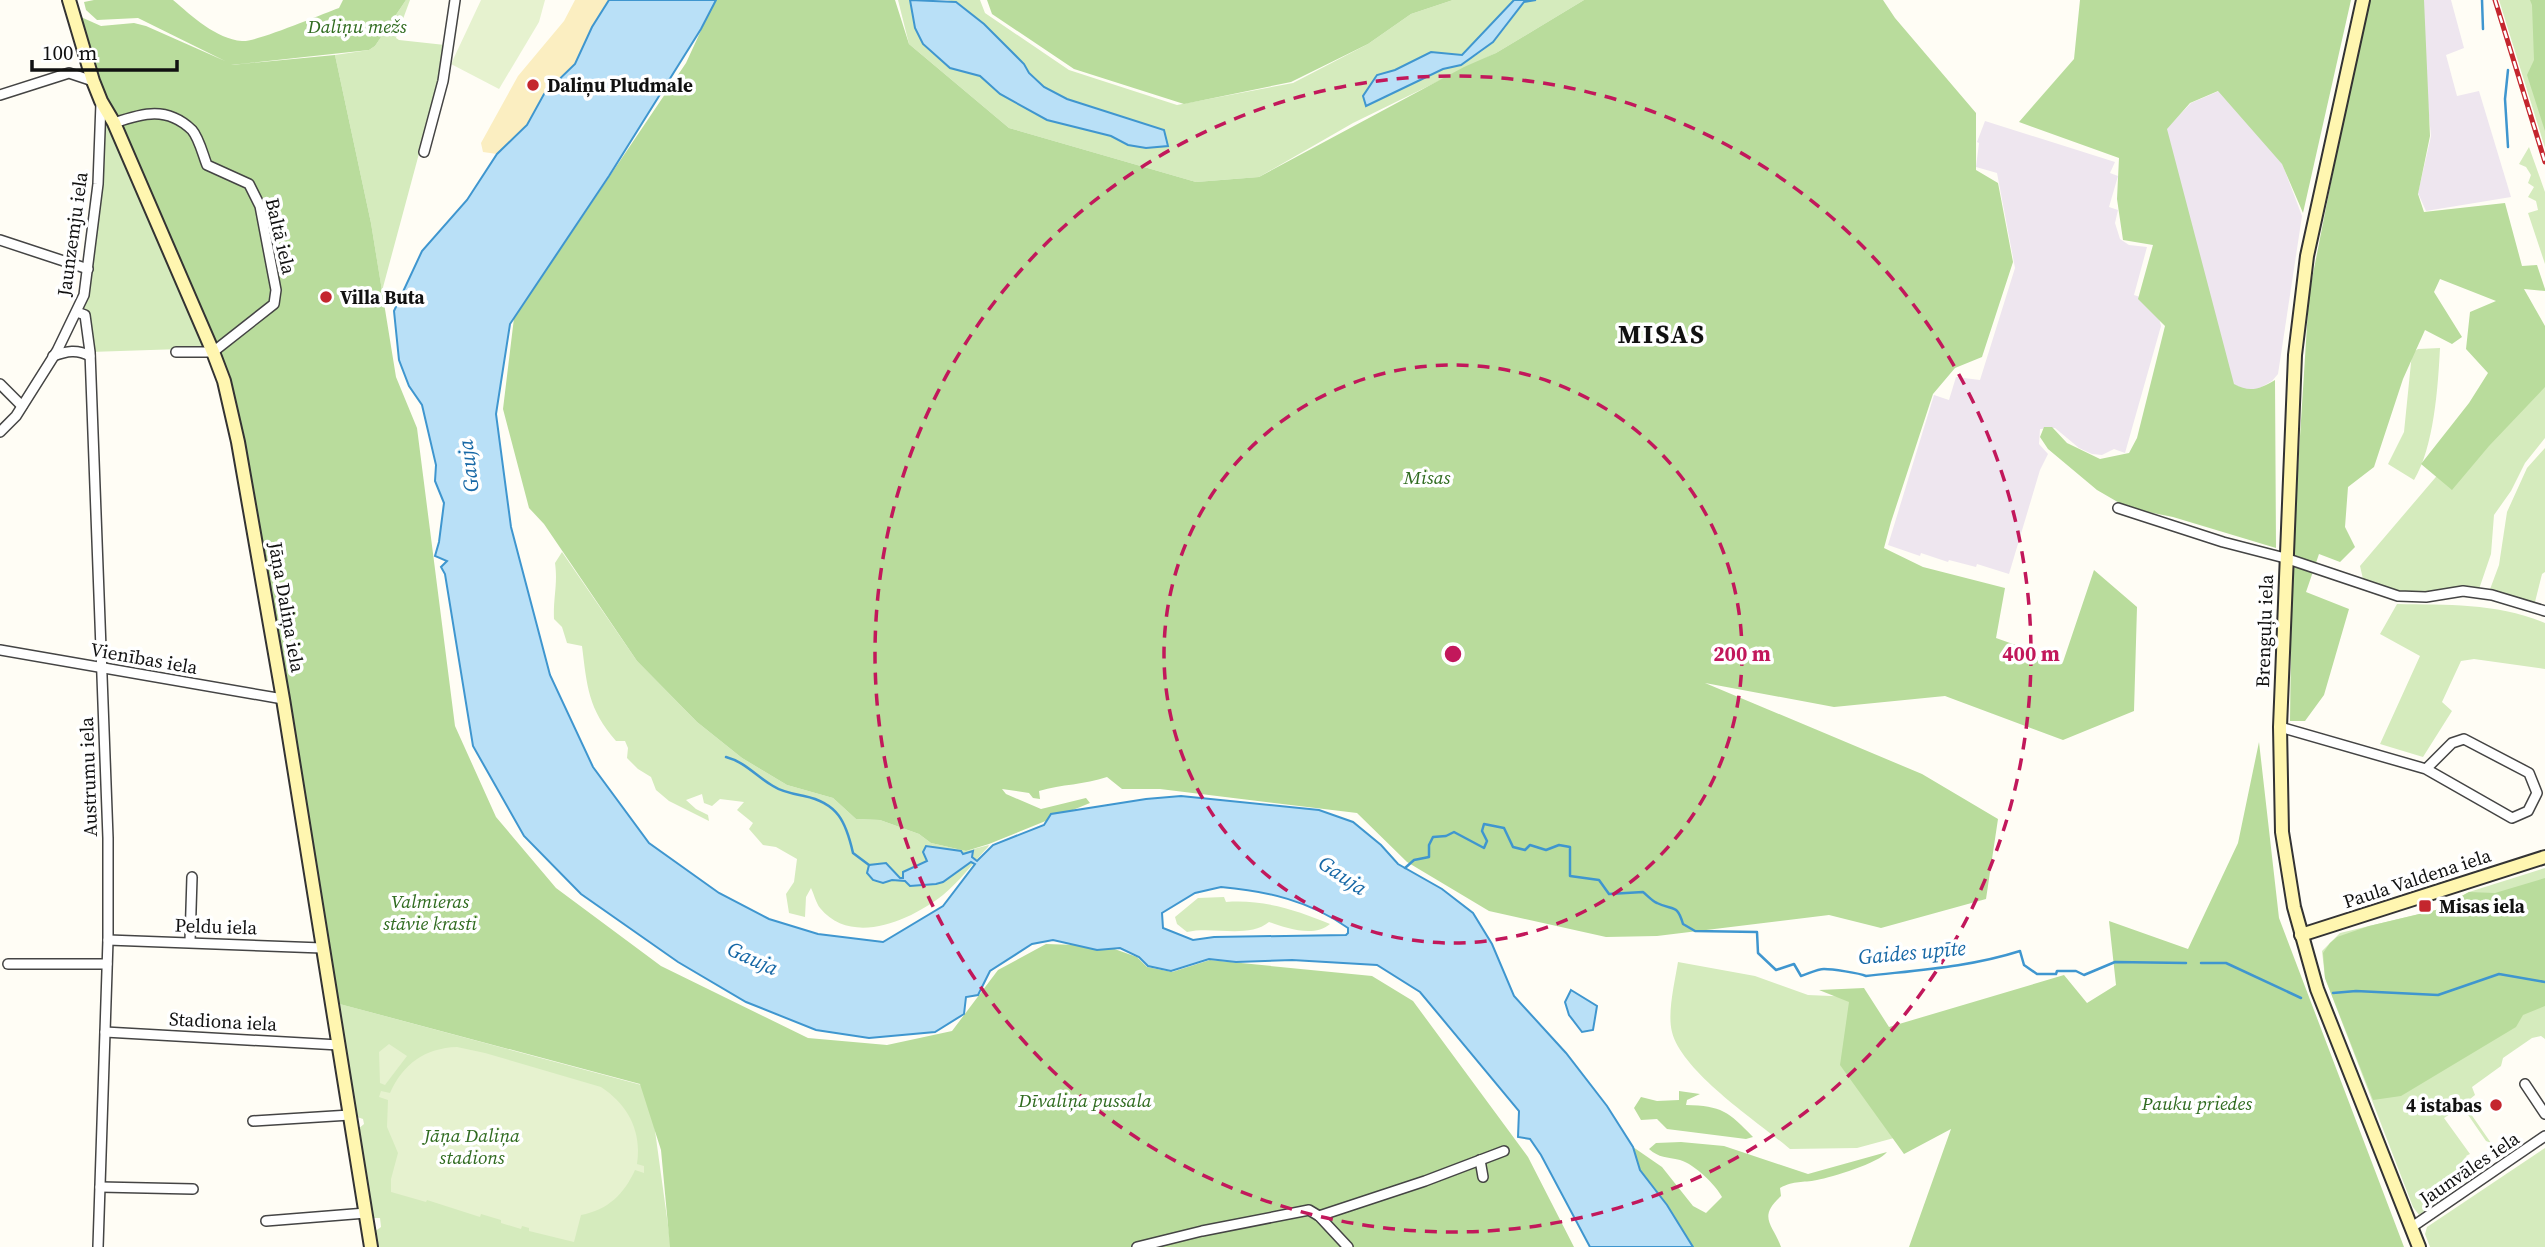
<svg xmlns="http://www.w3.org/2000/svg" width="2545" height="1247" viewBox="0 0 2545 1247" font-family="'Source Serif 4',serif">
  <rect width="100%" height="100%" fill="#fffdf5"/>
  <g fill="#eee6ef">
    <path d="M2418,0H2451L2464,48L2446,55L2457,96L2479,91L2511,197L2426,211L2418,193L2431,136Z"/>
    <path d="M2219,91L2282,163L2302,216L2278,374L2272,381L2258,389H2244L2233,384L2166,129L2191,103Z"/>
    <path d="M1985,121L2115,162L2110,173L2118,176L2109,207L2118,210L2115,223L2120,239L2129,245L2147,247L2134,295L2155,302L2161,326L2125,453L2114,449L2102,455L2092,454L2079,448L2055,428L2040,429L2039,444L2048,454L2040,470L2009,574L1977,564L1976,567L1949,560L1948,562L1921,553L1920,556L1888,545L1934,395L1949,400L1956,377L1980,380L2015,268L1997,173L1976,167L1979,143L1977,142Z"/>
  </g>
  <g fill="#d5ebbd">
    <path d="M406,0H410L396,38L399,40L445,45L438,83L382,291L371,223L335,55L369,50L375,46Z"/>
    <path d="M898,0H910L950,68L980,76L1000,94L1047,120L1111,136L1128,145L1067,99L1044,87L1029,73L1023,63L984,24L956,2L947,0H980L985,13L1069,70L1177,105L1293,83L1368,44L1411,14L1453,0H1514L1462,55L1431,52L1395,70L1377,75C1419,71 1463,73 1494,41C1505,30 1514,15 1524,2L1536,0H1584L1496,53L1353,123L1259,177L1196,182L1009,128L909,44Z"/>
    <path d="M2499,0H2545V148Z"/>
    <path d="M101,101L211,348L90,352L85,316L77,312L84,295Z"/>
    <path d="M2529,147L2545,192V264L2528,213L2538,210L2536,201L2528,197L2534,187L2528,183L2531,175L2526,167L2519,164Z"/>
    <path d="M2440,348C2438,387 2434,447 2414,480L2388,464L2404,432L2412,353L2418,349Z"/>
    <path d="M2545,384V438L2525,463L2511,491L2494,515L2491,554L2478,592L2422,594L2421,591H2418L2416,596L2403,594L2363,579L2360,566L2441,471Z"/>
    <path d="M2545,448V572L2542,574L2535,602L2489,592L2499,565L2507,512L2527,468Z"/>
    <path d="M562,552L637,661L697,722L742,758L787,785L833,798L856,819L880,820L919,834L931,843L966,851L989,845L988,847C973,863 960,881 943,895C911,920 852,947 820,908C816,903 814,894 811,888L806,897L805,917L789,913L786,894L794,882L797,859L776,847L763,845L749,829L753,823L737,810L744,802L720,799L712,806L704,803L702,794L686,800L696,809L708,815L709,821L669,801L656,790L651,777L638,769L627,758L628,748L625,741H616C588,709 587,686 582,646L567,643L562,627L554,619C553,598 558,584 555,563Z"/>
    <path d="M2397,604C2447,605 2498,603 2545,623V669L2474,659L2461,661L2442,702L2452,711L2423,757L2380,744L2420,656L2380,634Z"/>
    <path d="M2545,868V1039L2541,1036L2532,1038L2503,1058L2501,1066L2472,1087L2475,1095L2464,1104L2491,1143L2486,1141L2462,1106L2444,1118L2470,1154L2466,1156L2477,1174L2419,1215L2413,1207L2325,978L2322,951L2340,933L2436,910L2469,892Z"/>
    <path d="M1224,897L1226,902C1262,899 1297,910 1330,924C1314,938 1286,928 1269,922C1248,939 1213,926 1187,932L1177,924L1175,917L1198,898Z"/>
    <path d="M1678,962L1755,976L1808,995L1854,997L1894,1138L1857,1148L1790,1149C1758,1122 1682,1072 1672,1032C1667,1013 1675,981 1678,962Z"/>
    <path d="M336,1003L649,1087L671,1247H376L374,1232L381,1227L380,1218H374L371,1214L357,1130L364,1124L363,1119L357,1117L353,1110Z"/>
    <path d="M2545,1148V1247H2430L2425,1234L2427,1227Z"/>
  </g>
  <g fill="#b9dc9c">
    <path d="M94,0H173C192,16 216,39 242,41C254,43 322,14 339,8L343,0H406L375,46L369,50L231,65L335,55L371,223L396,377L417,428L455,726L496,817L556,888L661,966L808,1038L887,1045L952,1031L998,970L1046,944L1106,946L1137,957L1147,967L1172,972L1210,960L1372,976L1413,1001L1528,1157L1574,1247H670L661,1150L640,1084L332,1002L224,381L114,123L72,13L101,26L134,23L146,26L225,61L138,18L97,20L86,10L84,2Z"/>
    <path d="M715,0H895L909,44L1009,128L1196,182L1259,177L1464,67L1496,53L1584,0H1883L1895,18L1976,113V170L1998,183L2013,262L1982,357L1955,368L1933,394L1891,522L1884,548L1923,567L2005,588L1996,638L2063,662L2094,570L2137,607L2134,711L2063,740L1945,696L1834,707L1705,683L1922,774L1998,819L1986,899L1881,928L1829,915L1657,936L1606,937L1489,911L1407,862L1357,813L1160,789H1122L1107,777C1084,785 1062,784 1039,791L1040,799L1033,798L1029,793L1002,789L1006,794L1041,809L1086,798L1090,803L989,844L966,851L931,843L919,834L880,820L856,819L833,798L787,785L742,758L697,722L637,661L544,524L529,508L503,409L514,318L686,63Z"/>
    <path d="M987,0H1453L1411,14L1368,44L1291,82L1184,104L1074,69L992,14Z"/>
    <path d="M2080,0H2351L2303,213L2282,164L2218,91L2190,103L2167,129L2234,384C2250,393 2260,389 2275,380L2276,548L2173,517L2128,508L2097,490L2048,449L2040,437L2044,427H2052L2067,443L2100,459L2129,453L2137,438L2165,326L2138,299L2153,245L2123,240L2117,199L2119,158L2019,122L2074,59Z"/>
    <path d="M2367,0H2424L2430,136L2418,194L2424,212L2505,203L2522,266L2537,265L2545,289V291L2524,289L2545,326V387L2489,446L2452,490L2421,464L2469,403L2488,373L2466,349L2470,312L2496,301L2440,279L2434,292L2462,337L2452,344L2425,330L2403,379L2374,467L2348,487L2345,527L2355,547L2340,562L2319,554L2306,592L2349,609L2324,695L2305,721H2290L2292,563L2309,294Z"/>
    <path d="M2530,0H2545V131L2527,75L2534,60L2532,5Z"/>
    <path d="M2259,742L2279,918L2404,1247H1909L1951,1129L1904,1154L1840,1065L1849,1002L1819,990L1864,988L1889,1027L2064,975L2087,1003L2116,985L2109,921L2188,949L2238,843Z"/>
    <path d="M2545,878V1006L2523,1015L2516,1027L2401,1096L2373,1100L2325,978L2323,953L2330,943L2337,937L2369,926L2436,910L2469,892L2495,893Z"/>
    <path d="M1679,1091L1700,1094L1687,1100L1686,1105C1722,1106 1728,1111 1753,1137L1746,1139L1667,1129L1657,1119L1641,1120L1634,1108L1641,1097L1657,1101L1679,1100Z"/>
    <path d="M1681,1142L1724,1146L1808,1174L1887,1152C1879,1163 1832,1177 1817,1180C1802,1183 1795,1180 1780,1188L1781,1196C1757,1218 1773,1224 1781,1247H1693L1667,1205L1640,1170L1633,1147L1662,1167L1693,1206L1706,1213L1722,1197C1716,1185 1694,1164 1680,1160C1667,1157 1659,1158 1649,1149L1656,1143Z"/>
  </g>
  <path fill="#fbeec1" d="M575,0H609L592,27L575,64L544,94L527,125L497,154L483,152L481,143L518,76L564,21Z"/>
  <g fill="#e6f2cf">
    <path d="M481,0H545L539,22L499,89L451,64Z"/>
    <path d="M389,1044L407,1056L385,1085L380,1083L379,1052Z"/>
    <path d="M457,1047L485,1053L601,1087C628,1105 642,1131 637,1164L644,1166V1173L635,1170C624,1194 608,1210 581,1215L574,1242L529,1231V1228L522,1226L521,1229L501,1223V1220L481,1214L480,1217L427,1200L426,1202L391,1192V1179L398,1153L387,1127L388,1100L379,1097L381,1091L390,1093C403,1064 425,1048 457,1047Z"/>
  </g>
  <g fill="#b9e0f7" stroke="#3f96cf" stroke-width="2" fill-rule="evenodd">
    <path d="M609,0H716L701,29L609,176L510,324L496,414L511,527L550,675L593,767L649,843L719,893L769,919L818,934L883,942L943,906L975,864L971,862L943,882L936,884L910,886L905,881L892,880L883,883L873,880L867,873L869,865L886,863L900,878H903V872L927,861L923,852L926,846L961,851L963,854L973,851L972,857L977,861L993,845L1044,825L1051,814L1146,799L1181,796L1319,810L1353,822L1381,845L1398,864L1442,889L1473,913L1492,944L1514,996L1566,1053L1607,1106L1633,1147L1640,1170L1667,1205L1693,1247H1590L1541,1155L1530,1139L1518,1137L1519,1111L1420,992L1377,965L1292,960L1236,962L1209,959L1171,971L1148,966L1139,957L1120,948L1097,950L1053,940L1032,944L990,971L978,995L966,997L964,1014L935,1032L869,1038L816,1030L746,1002L678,962L581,894L524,836L473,746L445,574L441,567L447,561L435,556L439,542L444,503L435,481L436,465L422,405L409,386L399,360L394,311L422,251L467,200L497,154L527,125L544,94L575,64L592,27ZM1221,887C1267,891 1310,901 1348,928V933L1346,935L1214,937L1193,940L1163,928L1162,913L1195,893Z"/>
    <path d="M910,0L956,2L984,24L1024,64L1029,73L1044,87L1067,99L1164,130L1168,146L1146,148L1128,145L1111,136L1047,120L1000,94L980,76L950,68L923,44L915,28Z"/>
    <path d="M1514,0H1536L1524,2L1493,42L1461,65L1443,69L1366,106L1363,96L1377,75L1395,70L1431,52L1462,55Z"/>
    <path d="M1571,990L1597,1006L1593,1030L1582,1032L1569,1015L1565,1002Z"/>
  </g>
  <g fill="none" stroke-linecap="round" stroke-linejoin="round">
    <g stroke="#3f96cf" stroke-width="2.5">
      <path d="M2482,0L2483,29"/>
      <path d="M2508,70L2505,99L2508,147"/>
      <path d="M726,757C745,762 757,777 773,786C782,792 794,794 804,796C838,803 846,822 853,853L869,865"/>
      <path d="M1405,868L1414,860L1429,857V845L1433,837L1446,836L1454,832L1484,848L1487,841L1482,831L1484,824L1504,828L1513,847L1525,850L1530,845L1546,850L1559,845L1570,847V876L1599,880L1609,894L1643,892C1647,895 1652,901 1657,903C1673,911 1677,903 1683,924L1695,931L1757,932L1758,953L1776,970L1794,964L1801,976C1808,974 1817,969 1824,969C1832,969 1859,973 1866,976C1918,970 1970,967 2020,951L2024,965L2037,974H2056L2057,971H2076L2084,975L2115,962L2186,963"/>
      <path d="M2201,963H2226L2301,998"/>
      <path d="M2333,993L2356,991L2438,995L2499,974L2545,982"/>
    </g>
    <defs>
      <g id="street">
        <path d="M0,95L69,73L93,81"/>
        <path d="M114,123C143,113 167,106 192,130C199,138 203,155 207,165L249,184L260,206L276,290L274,304L213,352H176"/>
        <path d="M424,152L443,81L455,0"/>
        <path d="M0,240L88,269"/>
        <path d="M77,312L85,315L90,352L108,838V940L98,1247"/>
        <path d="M53,356C67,351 77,349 90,356"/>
        <path d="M0,384L22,406"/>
        <path d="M0,432L16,416L57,351L84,295L98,184L101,103"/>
        <path d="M2118,508L2223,542L2285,558L2398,596L2426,597L2463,591L2492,595L2545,611"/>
        <path d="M0,650L283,699"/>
        <path d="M2280,727L2426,769L2512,818L2528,811L2537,793L2529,773L2464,739L2452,743L2426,769"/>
        <path d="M108,940L322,948"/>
        <path d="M190,941L192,877"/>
        <path d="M8,964H107"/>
        <path d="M105,1032L339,1045"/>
        <path d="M2525,1084L2545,1114"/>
        <path d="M253,1121L350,1115"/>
        <path d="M1480,1160L1483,1177"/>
        <path d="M100,1187L193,1189"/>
        <path d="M1319,1216L1425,1181L1504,1151"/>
        <path d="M266,1221L366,1213"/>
        <path d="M2412,1227L2545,1136"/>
        <path d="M1137,1247L1202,1231L1309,1210L1319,1216L1348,1247"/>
      </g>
      <g id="secondary">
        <path d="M69,0L93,81L101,101L114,123L213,352L224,381L238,442L283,699L371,1247"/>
        <path d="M2363,0L2307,256L2295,355L2280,727L2282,832L2294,907L2317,989L2419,1247"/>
        <path d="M2301,935L2545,857"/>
      </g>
    </defs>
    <use href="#street" stroke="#444" stroke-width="12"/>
    <use href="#secondary" stroke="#333" stroke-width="16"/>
    <use href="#street" stroke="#fff" stroke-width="9"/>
    <use href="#secondary" stroke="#fff6b0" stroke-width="12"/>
    <defs>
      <path id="rail" d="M2495,0L2545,162"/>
    </defs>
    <use href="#rail" stroke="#c4262e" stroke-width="5"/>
    <use href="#rail" stroke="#fff" stroke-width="2.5" stroke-dasharray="8" stroke-linecap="butt"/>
  </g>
  <g fill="none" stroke="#c2185b" stroke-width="3.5" stroke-dasharray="12 9">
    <circle cx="1453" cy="654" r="289"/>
    <circle cx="1453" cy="654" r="578"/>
  </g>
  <g fill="#c4262e" stroke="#fff" stroke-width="2.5">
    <circle cx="533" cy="85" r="7"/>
    <circle cx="326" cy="297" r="7"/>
    <rect x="2418" y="899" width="14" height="14" rx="3.5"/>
    <circle cx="2496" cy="1105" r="7"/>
  </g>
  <g text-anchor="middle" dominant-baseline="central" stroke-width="7" stroke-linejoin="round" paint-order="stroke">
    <g font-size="19" font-style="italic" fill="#2f6b1f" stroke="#fff">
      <text x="357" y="26">Daliņu mežs</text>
      <text x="1427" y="477">Misas</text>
      <text x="430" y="901">Valmieras<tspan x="430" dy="22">stāvie krasti</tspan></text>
      <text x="1085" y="1100">Dīvaliņa pussala</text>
      <text x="2197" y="1103">Pauku priedes</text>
      <text x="472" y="1135">Jāņa Daliņa<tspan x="472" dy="22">stadions</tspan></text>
    </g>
    <g font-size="19" font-weight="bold" fill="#111" stroke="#fff" text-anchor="start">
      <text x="547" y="85">Daliņu Pludmale</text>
      <text x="340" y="297">Villa Buta</text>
      <text x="2439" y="906">Misas iela</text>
      <text x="2482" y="1105" text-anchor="end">4 istabas</text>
    </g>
    <g font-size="19" fill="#111" stroke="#fff">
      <text transform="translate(72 234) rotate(-82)">Jaunzemju iela</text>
      <text transform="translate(281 236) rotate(77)">Baltā iela</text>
      <text transform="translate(287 607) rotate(80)">Jāņa Daliņa iela</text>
      <text transform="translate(2264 631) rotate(-88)">Brenguļu iela</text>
      <text transform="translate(144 658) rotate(10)">Vienības iela</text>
      <text transform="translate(88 777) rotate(-92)">Austrumu iela</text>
      <text transform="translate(2417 878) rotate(-18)">Paula Valdena iela</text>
      <text transform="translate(216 926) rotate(2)">Peldu iela</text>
      <text transform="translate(223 1021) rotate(3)">Stadiona iela</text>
      <text transform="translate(2469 1168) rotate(-34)">Jaunvāles iela</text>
    </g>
    <g font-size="21" font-style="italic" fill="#1768a6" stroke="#fff">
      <text transform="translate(468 466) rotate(-97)">Gauja</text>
      <text transform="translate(1343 875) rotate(34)">Gauja</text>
      <text transform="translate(1912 952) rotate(-5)">Gaides upīte</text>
      <text transform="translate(753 958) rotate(24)">Gauja</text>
    </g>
    <g font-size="26" font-weight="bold" letter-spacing="2" fill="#111" stroke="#fff">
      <text x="1662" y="334">MISAS</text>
    </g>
  </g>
  <circle cx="1453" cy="654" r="10" fill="#c2185b" stroke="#fff" stroke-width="3.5"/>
  <g font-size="21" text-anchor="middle" font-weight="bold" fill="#c2185b" stroke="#fff" stroke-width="7" stroke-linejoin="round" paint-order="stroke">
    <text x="1742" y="661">200 m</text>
    <text x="2031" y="661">400 m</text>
  </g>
  <path d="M32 60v10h145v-10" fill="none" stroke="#111111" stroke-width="3.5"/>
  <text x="42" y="60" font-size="21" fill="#111111" stroke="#ffffff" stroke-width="5" paint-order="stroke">100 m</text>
</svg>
